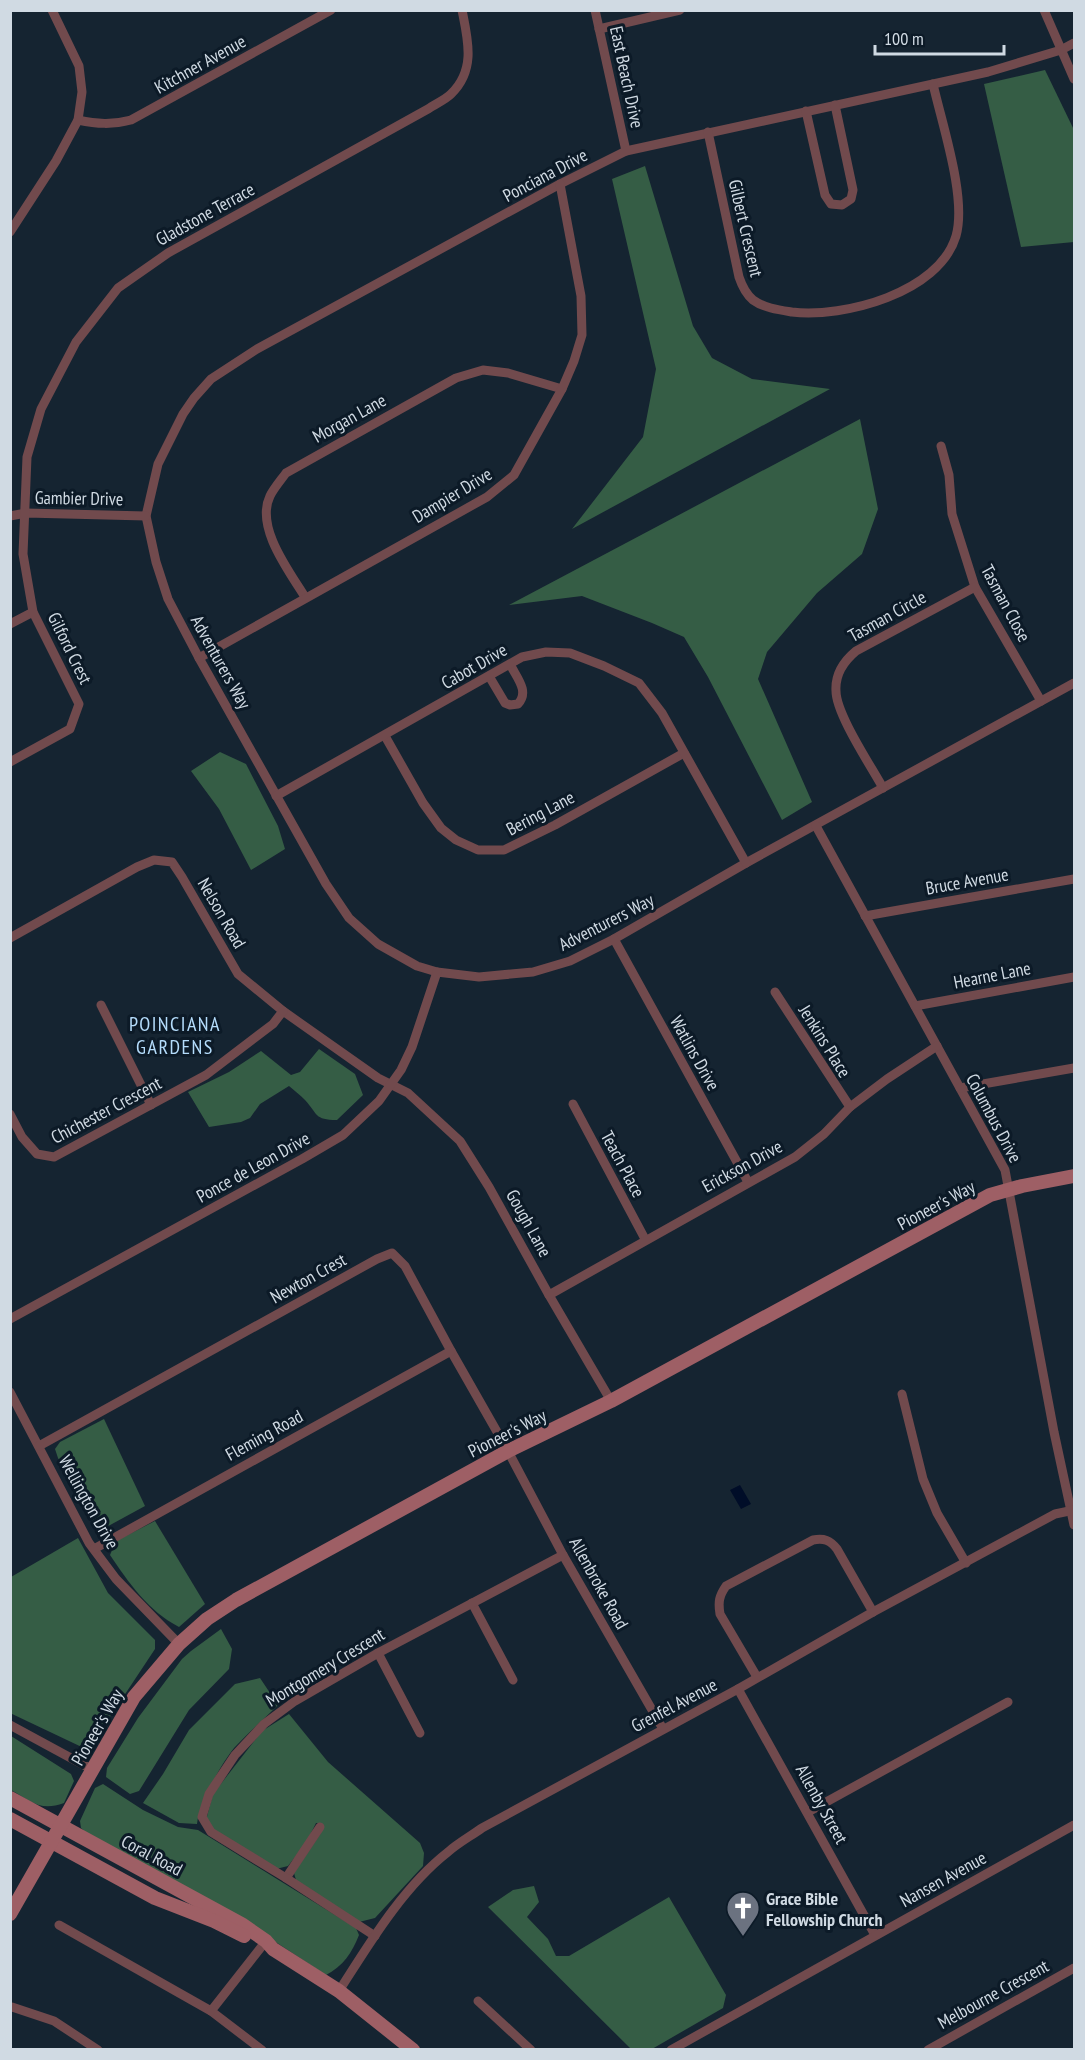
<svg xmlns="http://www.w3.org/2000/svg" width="1085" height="2060" viewBox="0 0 1085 2060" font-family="'PT Sans Narrow',sans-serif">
  <rect width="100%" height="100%" fill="#152431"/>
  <g fill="#355d45">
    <path d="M1045,70L1074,130V242L1021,247L984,84Z"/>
    <path d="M645,166L693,326L712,358L752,379L830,389L572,529L643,437L656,369L612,179Z"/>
    <path d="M860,419L878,509L862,554L817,593L767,652L758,679L812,802L782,820L708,677L684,637L652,623L582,596L509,605Z"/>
    <path d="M220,752L246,764L278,826L285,849L251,870L219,809L191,771Z"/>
    <path d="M319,1049L355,1074L363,1095L337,1120C314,1120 318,1114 305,1100C300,1095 294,1090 289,1086L260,1104L250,1118L241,1122L209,1127L188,1092L229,1072L261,1051L291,1075L300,1072Z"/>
    <path d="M104,1419L145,1506L101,1530L96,1528L58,1458L55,1449L60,1442Z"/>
    <path d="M155,1521L205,1604L179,1627C148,1611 129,1583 110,1555L116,1541Z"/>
    <path d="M78,1538L108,1593L155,1640V1649L88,1750L10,1713L11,1577Z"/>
    <path d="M221,1629L232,1649L229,1669L189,1710L139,1791L130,1794L106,1777L107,1768L138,1718L182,1659L191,1651Z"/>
    <path d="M260,1678L278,1705C264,1719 248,1733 234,1748C221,1764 199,1804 197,1824L179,1823L143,1803L163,1774L189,1730L235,1684Z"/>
    <path d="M289,1714L328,1762L420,1843L424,1853L423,1866L375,1918L359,1922L296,1880L294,1873L321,1833L322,1823H316L306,1843L288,1866L276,1869L212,1831L206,1820L213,1794L262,1731Z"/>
    <path d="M11,1736L71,1774L74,1781L64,1803C40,1812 31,1801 11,1790Z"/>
    <path d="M103,1784L143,1810L178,1827L198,1830L356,1928L359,1935C352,1953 343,1966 326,1975L268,1937L92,1838L81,1828L80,1821L95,1788Z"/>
    <path d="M534,1886L539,1902L527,1917L548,1939L556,1956H569L669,1897L726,1995L723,2008L652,2049H631L488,1907L513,1890Z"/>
  </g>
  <path fill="#000d28" d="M740,1485L751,1504L741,1509L730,1490Z"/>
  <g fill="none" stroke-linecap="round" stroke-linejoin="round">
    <g stroke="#714a4d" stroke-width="9">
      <path d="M595,10L626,151"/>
      <path d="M1044,10L1074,79"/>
      <path d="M599,29L680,10"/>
      <path d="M1074,43L1061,50L988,72L626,151L560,184L257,349L211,379L194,398L183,414L158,464L146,516L156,562L168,599L199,658L326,884L349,918L378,944L417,966L437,972L479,977L533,972L570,961L614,939L746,863L1074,683"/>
      <path d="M806,111L825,195L831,204L842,205L851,199L853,190L835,105"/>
      <path d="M78,120C97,124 112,125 131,120L331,10"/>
      <path d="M708,132L739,277C742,286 746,294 753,300C764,308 779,310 792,312C844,318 939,293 956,236C967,198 942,124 933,84"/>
      <path d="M10,232L56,161L78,120L82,92L79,66L52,10"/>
      <path d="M941,446L949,475L952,514L975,587L1041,701"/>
      <path d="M10,516L26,513L146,516"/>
      <path d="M305,597C289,571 255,527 270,496C274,488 281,480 286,473L456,378L483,370L508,373L562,389"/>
      <path d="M10,624L33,612"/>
      <path d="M199,658L487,497L514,475L562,389L574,361L582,335L581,296L560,184"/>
      <path d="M489,676L505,703L510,705L518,704C530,691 516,677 510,664"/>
      <path d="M385,736L423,803L441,828L456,840L478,850H504L555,825L684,753"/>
      <path d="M10,762L70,729L79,704L33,612L23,554L27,457L41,409L76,342L118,288L168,253L428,109C435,104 445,100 451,94C476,70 468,40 462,10"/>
      <path d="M883,788C871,766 836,714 836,691C835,675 844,661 856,651L975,587"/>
      <path d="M276,796L522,657L546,652L570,653L604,666L639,683L662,713L746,863"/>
      <path d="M816,826L1005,1170L1054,1432L1074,1525"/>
      <path d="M865,916L1074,879"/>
      <path d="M10,938L137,867L154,860L172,862L182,877L238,974L283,1011L378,1078L408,1093L460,1141L489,1187L549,1295L611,1401"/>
      <path d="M614,939L748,1182"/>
      <path d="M775,992L850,1107"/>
      <path d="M101,1005L151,1105"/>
      <path d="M915,1006L1074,977"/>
      <path d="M960,1088L1074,1068"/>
      <path d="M573,1104L645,1239"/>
      <path d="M10,1114L22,1137L37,1154L54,1157L206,1075L273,1024L283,1011"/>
      <path d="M549,1295L795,1157L824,1134L850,1107L887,1079L937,1046"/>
      <path d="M10,1319L302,1159L343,1135L379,1101L401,1070L412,1047L437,972"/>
      <path d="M10,1392L89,1543L116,1579L179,1644"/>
      <path d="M902,1394L923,1479L937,1513L966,1563"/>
      <path d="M39,1446L377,1259L392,1253L405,1266L451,1351L508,1451L563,1555L663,1729"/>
      <path d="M94,1549L451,1351"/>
      <path d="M472,1603L513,1680"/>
      <path d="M378,1653L420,1733"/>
      <path d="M757,1677L720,1614C718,1602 719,1596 726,1586L813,1540C824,1538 830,1540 837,1549L873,1612"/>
      <path d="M738,1689L875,1935"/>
      <path d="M10,1725L93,1770"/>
      <path d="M808,1812L1008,1702"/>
      <path d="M286,1878L320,1827"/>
      <path d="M59,1925L211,2011L262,2050"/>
      <path d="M375,1936L286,1878L211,1832L202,1817L209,1794L235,1755L264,1724L295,1701L378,1653L563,1555"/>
      <path d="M339,1991C369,1944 403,1887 448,1852C458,1843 471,1836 482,1828L738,1689L873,1612L1055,1514L1074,1510"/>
      <path d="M478,2001L531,2050"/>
      <path d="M12,2007L54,2021L98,2050"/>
      <path d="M211,2011L266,1941"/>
      <path d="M671,2050L1074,1825"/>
      <path d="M928,2050L1074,1968"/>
    </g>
    <g stroke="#9e5f65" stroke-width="14">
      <path d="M10,1798L243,1925L266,1941L273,1949L339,1991L413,2050"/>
      <path d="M10,1819L155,1898L214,1921L244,1936"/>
      <path d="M10,1914L134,1697L179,1644L207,1619L236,1600L508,1451L611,1401L990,1195L1022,1186L1074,1176"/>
    </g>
  </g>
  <defs>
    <symbol id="church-pin" viewBox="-11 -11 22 30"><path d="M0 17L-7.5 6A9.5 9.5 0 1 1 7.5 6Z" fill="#6b7280" stroke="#0c1a27"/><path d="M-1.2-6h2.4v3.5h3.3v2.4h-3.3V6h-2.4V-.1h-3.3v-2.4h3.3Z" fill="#fff"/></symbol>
  </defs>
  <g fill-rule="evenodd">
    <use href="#church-pin" x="724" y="1889" width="38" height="52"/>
  </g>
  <g text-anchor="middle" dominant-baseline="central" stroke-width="6" stroke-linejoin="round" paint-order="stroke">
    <g font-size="18" fill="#d0dae3" stroke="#0c1a27">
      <text transform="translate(200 64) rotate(-29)">Kitchner Avenue</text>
      <text transform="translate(627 77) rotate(78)">East Beach Drive</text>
      <text transform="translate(545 175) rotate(-28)">Ponciana Drive</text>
      <text transform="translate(205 214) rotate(-29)">Gladstone Terrace</text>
      <text transform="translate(746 228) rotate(77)">Gilbert Crescent</text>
      <text transform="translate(349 418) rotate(-29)">Morgan Lane</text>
      <text transform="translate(452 495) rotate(-31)">Dampier Drive</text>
      <text transform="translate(79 498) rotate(1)">Gambier Drive</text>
      <text transform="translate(1006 603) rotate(62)">Tasman Close</text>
      <text transform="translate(887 616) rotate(-29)">Tasman Circle</text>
      <text transform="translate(70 648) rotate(64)">Gilford Crest</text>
      <text transform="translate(221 662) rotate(61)">Adventurers Way</text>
      <text transform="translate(474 666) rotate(-30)">Cabot Drive</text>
      <text transform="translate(540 813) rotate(-28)">Bering Lane</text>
      <text transform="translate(967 881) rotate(-10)">Bruce Avenue</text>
      <text transform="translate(222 913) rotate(60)">Nelson Road</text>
      <text transform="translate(606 922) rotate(-27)">Adventurers Way</text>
      <text transform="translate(992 975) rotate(-11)">Hearne Lane</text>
      <text transform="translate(825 1041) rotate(58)">Jenkins Place</text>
      <text transform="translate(695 1053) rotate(61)">Watlins Drive</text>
      <text transform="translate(106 1110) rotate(-28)">Chichester Crescent</text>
      <text transform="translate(994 1118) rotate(62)">Columbus Drive</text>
      <text transform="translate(623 1164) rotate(62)">Teach Place</text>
      <text transform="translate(742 1166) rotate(-29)">Erickson Drive</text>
      <text transform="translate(253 1167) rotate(-29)">Ponce de Leon Drive</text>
      <text transform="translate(936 1205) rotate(-28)">Pioneer's Way</text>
      <text transform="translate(529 1223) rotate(61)">Gough Lane</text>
      <text transform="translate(308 1278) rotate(-29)">Newton Crest</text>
      <text transform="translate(507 1433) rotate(-27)">Pioneer's Way</text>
      <text transform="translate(264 1435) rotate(-29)">Fleming Road</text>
      <text transform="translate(89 1502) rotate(61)">Wellington Drive</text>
      <text transform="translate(599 1583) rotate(61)">Allenbroke Road</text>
      <text transform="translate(325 1667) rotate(-31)">Montgomery Crescent</text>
      <text transform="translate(674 1705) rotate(-28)">Grenfel Avenue</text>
      <text transform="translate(97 1727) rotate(-60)">Pioneer's Way</text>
      <text transform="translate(822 1804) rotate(61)">Allenby Street</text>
      <text transform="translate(152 1855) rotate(28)">Coral Road</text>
      <text transform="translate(943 1879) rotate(-29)">Nansen Avenue</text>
      <text transform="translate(993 1994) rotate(-29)">Melbourne Crescent</text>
    </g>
    <g font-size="18" font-weight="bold" fill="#d0dae3" stroke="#0c1a27" text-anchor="start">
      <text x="766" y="1898">Grace Bible<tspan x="766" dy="21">Fellowship Church</tspan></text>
    </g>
    <g font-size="20" letter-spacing="1.5" fill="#b4dcfb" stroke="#0c1a27">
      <text x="175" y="1024">POINCIANA<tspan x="175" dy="23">GARDENS</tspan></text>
    </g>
  </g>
  <rect width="1085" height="2060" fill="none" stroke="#d0dae3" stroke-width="24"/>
  <path d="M875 45v9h129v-9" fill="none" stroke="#d0dae3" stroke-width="3"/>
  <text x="884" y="45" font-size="18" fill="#d0dae3" stroke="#0c1a27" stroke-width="4.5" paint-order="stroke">100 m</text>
</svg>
